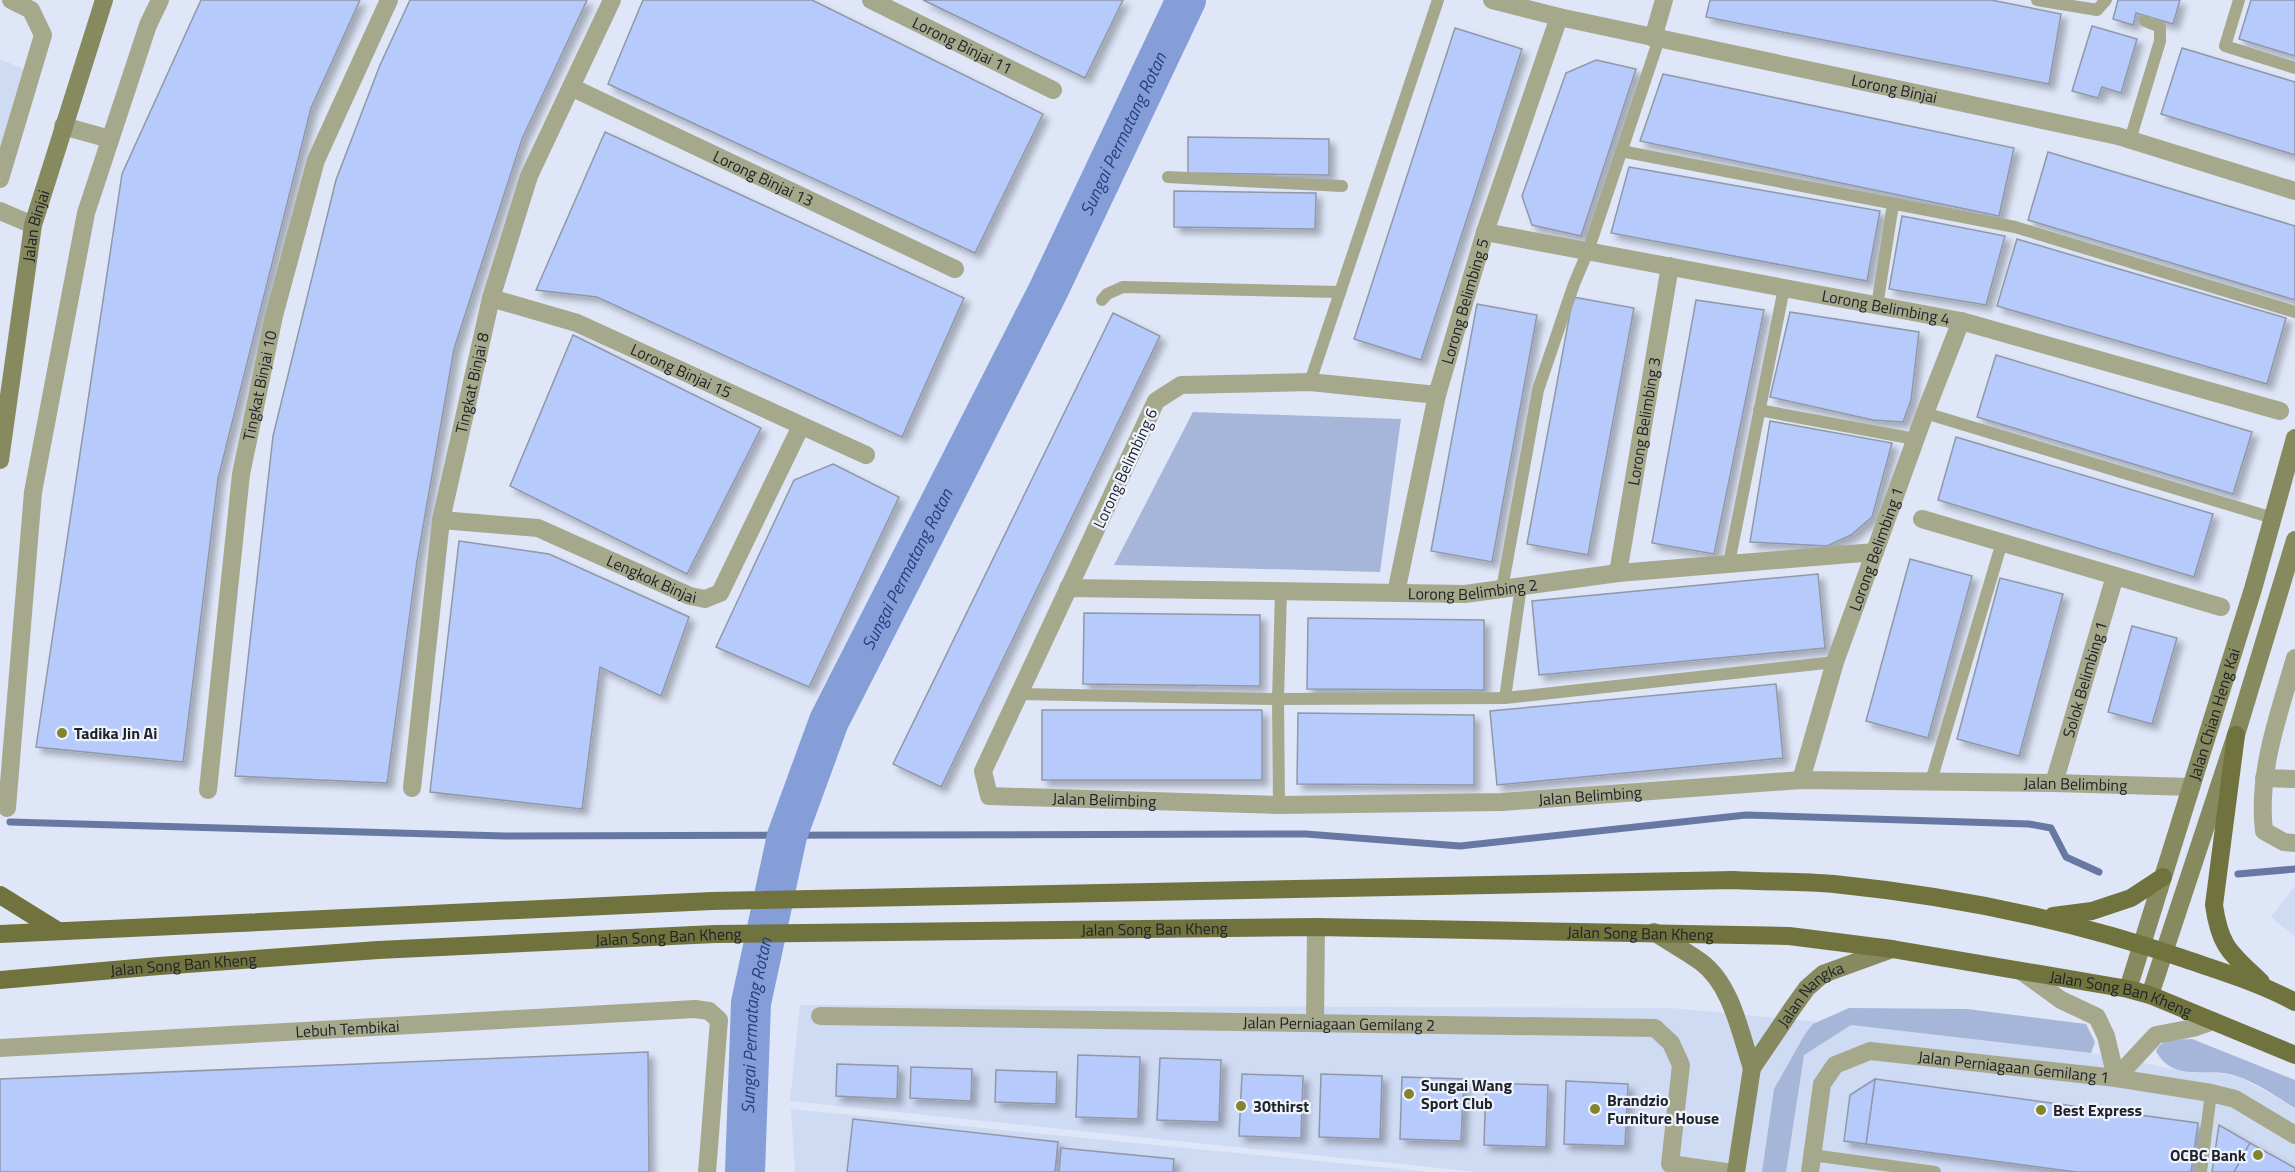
<svg xmlns="http://www.w3.org/2000/svg" width="2295" height="1172" viewBox="0 0 2295 1172" font-family="'Titillium Web',sans-serif">
  <defs>
    <filter id="shadow"><feDropShadow dx="5.5" dy="5.5" stdDeviation="3" flood-color="#0004"/></filter>
  </defs>
  <rect width="100%" height="100%" fill="#dee6f8"/>
  <g fill="#cfdaf3">
    <path d="M0,59L23,69L0,148Z"/>
    <path d="M2295,886V936L2271,917Z"/>
    <path d="M800,1005L1671,1008L1851,1025L2091,1053L2179,1070L2236,1075L2295,1108V1172H1478L790,1101Z"/>
    <path d="M791,1109L1430,1172H795Z"/>
  </g>
  <g fill="#a6b6d9">
    <path d="M1193,412L1401,419L1380,572L1114,565Z"/>
    <path d="M1849,1008L1967,1009L2086,1024L2095,1042L2091,1053L1851,1025L1804,1055L1786,1172H1762L1774,1089L1805,1034L1813,1024Z"/>
    <path d="M2192,1039L2295,1080V1108C2277,1097 2257,1083 2237,1076C2210,1066 2173,1084 2156,1051C2163,1037 2178,1040 2192,1039Z"/>
  </g>
  <g fill="none" stroke-linecap="round" stroke-linejoin="round">
    <g stroke="#6779a3" stroke-width="7">
      <path d="M10,822L505,836L1306,834L1460,846L1746,815L2029,824L2051,828L2066,857L2099,872"/>
      <path d="M2238,874L2295,869"/>
    </g>
    <path stroke="#869ed7" stroke-width="40" id="s1" d="M745,1172L751,1003L787,836L829,721L1048,291L1186,0"/>
  </g>
  <g fill="#b6cbfb" stroke="#9098a8" stroke-width="1.5" filter="url(#shadow)">
    <path d="M201,0H360L311,108L218,479L183,762L36,747L122,174Z"/>
    <path d="M410,0H587L522,139L454,349L417,561L387,783L235,776L273,436L336,180L380,65Z"/>
    <path d="M643,0H812L1043,114L975,253L608,84Z"/>
    <path d="M923,0H1123L1085,78Z"/>
    <path d="M1710,0H1991L2061,14L2049,84L1706,17Z"/>
    <path d="M2118,0H2180L2173,24L2136,13L2133,25L2113,19Z"/>
    <path d="M2251,0H2295V56L2239,39Z"/>
    <path d="M2092,26L2137,39L2121,93L2102,87L2098,98L2072,91Z"/>
    <path d="M1455,28L1522,49L1421,360L1354,339Z"/>
    <path d="M2182,48L2295,82V155L2161,114Z"/>
    <path d="M1596,60L1636,69L1581,236L1532,225L1522,196L1566,73Z"/>
    <path d="M1663,74L2014,148L1999,216L1640,141Z"/>
    <path d="M605,132L964,298L902,437L597,297L536,290Z"/>
    <path d="M1188,137L1329,139V175L1188,173Z"/>
    <path d="M2048,152L2295,226V300L2028,220Z"/>
    <path d="M1629,167L1880,211L1867,281L1611,233Z"/>
    <path d="M1174,191L1316,193L1315,229L1174,227Z"/>
    <path d="M1902,216L2005,236L1986,305L1889,289Z"/>
    <path d="M2017,239L2286,318L2267,384L1997,306Z"/>
    <path d="M1573,297L1634,308L1588,555L1527,544Z"/>
    <path d="M1696,300L1764,310L1714,554L1652,543Z"/>
    <path d="M1477,304L1537,315L1492,562L1431,551Z"/>
    <path d="M1790,312L1919,332L1911,400L1903,422L1873,420L1770,397Z"/>
    <path d="M1113,313L1160,336L941,787L893,764Z"/>
    <path d="M573,335L761,428L687,574L510,486Z"/>
    <path d="M1996,355L2252,432L2233,494L1977,417Z"/>
    <path d="M1770,421L1892,443L1872,517L1851,535L1827,546L1750,542Z"/>
    <path d="M1956,437L2213,514L2194,577L1938,500Z"/>
    <path d="M833,464L899,497L809,687L716,647L794,480Z"/>
    <path d="M459,541L549,554L689,617L661,696L600,667L582,809L430,792Z"/>
    <path d="M1910,559L1972,576L1928,738L1866,721Z"/>
    <path d="M1818,574L1825,648L1539,675L1532,601Z"/>
    <path d="M2000,578L2063,594L2019,756L1957,739Z"/>
    <path d="M1084,613L1260,615V686L1083,684Z"/>
    <path d="M1308,618L1484,620V690L1307,689Z"/>
    <path d="M2132,626L2177,638L2152,724L2108,712Z"/>
    <path d="M1776,684L1783,758L1497,785L1490,711Z"/>
    <rect x="1042" y="710" width="220" height="70"/>
    <path d="M1298,713L1474,715V785L1297,784Z"/>
    <path d="M648,1052L649,1172H0V1079Z"/>
    <path d="M1078,1055L1140,1057L1138,1119L1076,1117Z"/>
    <path d="M1160,1058L1221,1060L1219,1122L1157,1120Z"/>
    <path d="M837,1064L898,1066L897,1099L836,1096Z"/>
    <path d="M911,1067L972,1069L971,1101L910,1098Z"/>
    <path d="M996,1070L1057,1072L1056,1104L995,1102Z"/>
    <path d="M1242,1074L1303,1076L1301,1138L1239,1136Z"/>
    <path d="M1321,1074L1382,1076L1380,1139L1319,1137Z"/>
    <path d="M1402,1077L1464,1079L1461,1141L1400,1139Z"/>
    <path d="M1875,1079L2198,1123L2191,1172H2076L1866,1144Z"/>
    <path d="M1875,1079L1866,1144L1844,1141L1850,1095Z"/>
    <path d="M1566,1081L1628,1084L1625,1146L1564,1144Z"/>
    <path d="M1486,1083L1548,1085L1546,1147L1484,1145Z"/>
    <path d="M853,1119L1058,1142L1055,1172H847Z"/>
    <path d="M2219,1125L2250,1143L2234,1172H2212Z"/>
    <path d="M2250,1143L2295,1168V1172H2234Z"/>
    <path d="M1061,1148L1174,1159L1173,1172H1059Z"/>
  </g>
  <g fill="none" stroke-linecap="round" stroke-linejoin="round">
    <g stroke="#a6a88c" stroke-width="12">
      <path d="M2037,0L2097,10L2106,0"/>
      <path d="M2239,0L2225,46L2295,68"/>
      <path d="M2130,140L2160,41V27L2145,21"/>
      <path d="M1621,151L2015,227L2295,312"/>
      <path d="M1168,177L1342,186"/>
      <path d="M1102,300L1107,294L1123,287L1340,292"/>
      <path d="M1877,306L1893,204"/>
      <path d="M1310,382L1438,0"/>
      <path d="M1759,410L1915,439"/>
      <path d="M1925,413L2273,518"/>
      <path d="M1729,563L1784,288"/>
      <path d="M1502,589L1538,390L1574,284L1588,251L1659,39"/>
      <path d="M1019,694L1278,699L1505,698L1835,662"/>
      <path d="M1505,698L1521,586"/>
      <path d="M1931,781L2002,542"/>
      <path d="M1279,805L1278,699L1281,591"/>
      <path d="M1812,1155L1935,1172"/>
      <path d="M2201,1172L2211,1093"/>
    </g>
    <g stroke="#a6a88c" stroke-width="18">
      <path id="s2" d="M871,0L1053,90"/>
      <path id="s3" d="M1492,0L1559,17L2118,136L2295,191"/>
      <path d="M1653,38L1664,0"/>
      <path id="s4" d="M571,87L955,269"/>
      <path d="M63,126L110,139"/>
      <path d="M0,179L43,35L31,10L11,0"/>
      <path d="M0,211L33,225"/>
      <path id="s5" d="M1485,232L1961,321L2280,411"/>
      <path id="s6" d="M491,298L577,323L866,455"/>
      <path id="s7" d="M1437,395L1310,382L1181,385L1156,401L983,771L989,796L1279,805L1502,802L1801,780L2054,783L2191,787"/>
      <path d="M1922,519L2221,607"/>
      <path id="s8" d="M441,520L538,528L690,596L705,599L720,593L801,426"/>
      <path id="s9" d="M1618,573L1670,266"/>
      <path id="s10" d="M1068,588L1465,594L1618,573L1875,552"/>
      <path id="s11" d="M1396,593L1437,395L1485,232L1559,17"/>
      <path d="M2295,658C2279,714 2257,772 2264,831L2284,842L2295,843"/>
      <path d="M2264,778L2295,779"/>
      <path id="s12" d="M1801,780L1835,662L1925,413L1961,321"/>
      <path id="s13" d="M2054,783L2115,576"/>
      <path id="s14" d="M412,788L441,520L491,298L529,176L612,0"/>
      <path id="s15" d="M208,790L241,474L274,316L316,160L389,0"/>
      <path d="M7,808L33,492L86,213L148,25L160,0"/>
      <path d="M2021,971L2061,1000L2097,1017L2106,1036L2116,1078"/>
      <path id="s16" d="M820,1016L1655,1028L1671,1043L1681,1065L1670,1164L1726,1172"/>
      <path d="M1315,1023L1316,927"/>
      <path id="s17" d="M0,1048L695,1009L709,1011L719,1020L707,1172"/>
      <path d="M2116,1078L2156,1035L2193,1028L2213,1021"/>
      <path id="s18" d="M1810,1172L1822,1084L1835,1065L1870,1051L2116,1078L2211,1093L2235,1099L2295,1135"/>
    </g>
    <g stroke="#87895f" stroke-width="18">
      <path id="s19" d="M0,460L33,225L104,0"/>
      <path d="M1654,932C1669,942 1686,951 1701,962C1732,985 1740,1033 1752,1068"/>
      <path id="s20" d="M2128,989L2253,589L2295,438"/>
      <path d="M2150,995L2236,735L2295,540"/>
      <path id="s21" d="M1736,1172L1752,1068L1794,1006L1807,988L1823,974L1892,949"/>
    </g>
    <g stroke="#71733e" stroke-width="18">
      <path d="M2236,735L2214,905C2220,948 2231,953 2261,982"/>
      <path d="M0,895L58,931"/>
      <path d="M2053,916L2092,911L2131,898L2163,877"/>
      <path d="M0,934L712,901L1734,880C1767,882 1801,881 1834,884C1953,896 2072,920 2185,959C2223,972 2260,983 2295,1002"/>
      <path id="s22" d="M0,980L159,966L378,950L715,934L1316,927L1789,936L1892,949L2128,989L2150,995L2295,1055"/>
    </g>
  </g>
  <g fill="#82842e" stroke="#eef3fe" stroke-width="2">
    <circle cx="62" cy="733" r="6"/>
    <circle cx="1409" cy="1094" r="6"/>
    <circle cx="1241" cy="1106" r="6"/>
    <circle cx="1595" cy="1109" r="6"/>
    <circle cx="2041" cy="1110" r="6"/>
    <circle cx="2258" cy="1155" r="6"/>
  </g>
  <g text-anchor="middle" dominant-baseline="central" stroke-width="4.5" stroke-linejoin="round" paint-order="stroke">
    <g font-size="16" fill="#202329" stroke="#eef3fe">
      <text stroke="none"><textPath href="#s2" startOffset="102">Lorong Binjai 11</textPath></text>
      <text stroke="none"><textPath href="#s3" startOffset="412">Lorong Binjai</textPath></text>
      <text stroke="none"><textPath href="#s4" startOffset="213">Lorong Binjai 13</textPath></text>
      <text stroke="none"><textPath href="#s19" startOffset="237">Jalan Binjai</textPath></text>
      <text stroke="none"><textPath href="#s11" startOffset="300">Lorong Belimbing 5</textPath></text>
      <text stroke="none"><textPath href="#s5" startOffset="408">Lorong Belimbing 4</textPath></text>
      <text stroke="none"><textPath href="#s6" startOffset="204">Lorong Binjai 15</textPath></text>
      <text stroke="none"><textPath href="#s14" startOffset="410">Tingkat Binjai 8</textPath></text>
      <text stroke="none"><textPath href="#s15" startOffset="408">Tingkat Binjai 10</textPath></text>
      <text stroke="none"><textPath href="#s9" startOffset="154">Lorong Belimbing 3</textPath></text>
      <text transform="translate(1125 468) rotate(-65)">Lorong Belimbing 6</text>
      <text stroke="none"><textPath href="#s12" startOffset="243">Lorong Belimbing 1</textPath></text>
      <text stroke="none"><textPath href="#s8" startOffset="222">Lengkok Binjai</textPath></text>
      <text stroke="none"><textPath href="#s10" startOffset="405">Lorong Belimbing 2</textPath></text>
      <text stroke="none"><textPath href="#s13" startOffset="108">Solok Belimbing 1</textPath></text>
      <text stroke="none"><textPath href="#s20" startOffset="288">Jalan Chian Heng Kai</textPath></text>
      <text stroke="none"><textPath href="#s7" startOffset="1808">Jalan Belimbing</textPath></text>
      <text stroke="none"><textPath href="#s7" startOffset="1322">Jalan Belimbing</textPath></text>
      <text stroke="none"><textPath href="#s7" startOffset="836">Jalan Belimbing</textPath></text>
      <text stroke="none"><textPath href="#s22" startOffset="1156">Jalan Song Ban Kheng</textPath></text>
      <text stroke="none"><textPath href="#s22" startOffset="1642">Jalan Song Ban Kheng</textPath></text>
      <text stroke="none"><textPath href="#s22" startOffset="670">Jalan Song Ban Kheng</textPath></text>
      <text stroke="none"><textPath href="#s22" startOffset="184">Jalan Song Ban Kheng</textPath></text>
      <text stroke="none"><textPath href="#s22" startOffset="2128">Jalan Song Ban Kheng</textPath></text>
      <text stroke="none"><textPath href="#s21" startOffset="201">Jalan Nangka</textPath></text>
      <text stroke="none"><textPath href="#s16" startOffset="519">Jalan Perniagaan Gemilang 2</textPath></text>
      <text stroke="none"><textPath href="#s17" startOffset="348">Lebuh Tembikai</textPath></text>
      <text stroke="none"><textPath href="#s18" startOffset="294">Jalan Perniagaan Gemilang 1</textPath></text>
    </g>
    <g font-size="16" font-weight="bold" fill="#202329" stroke="#eef3fe" text-anchor="start">
      <text x="74" y="733">Tadika Jin Ai</text>
      <text x="1421" y="1085">Sungai Wang<tspan x="1421" dy="18">Sport Club</tspan></text>
      <text x="1607" y="1100">Brandzio<tspan x="1607" dy="18">Furniture House</tspan></text>
      <text x="1253" y="1106">30thirst</text>
      <text x="2053" y="1110">Best Express</text>
      <text x="2246" y="1155" text-anchor="end">OCBC Bank</text>
    </g>
    <g font-size="18" font-style="italic" fill="#263e82" stroke="#eef3fe">
      <text stroke="none"><textPath href="#s1" startOffset="1119">Sungai Permatang Rotan</textPath></text>
      <text stroke="none"><textPath href="#s1" startOffset="633">Sungai Permatang Rotan</textPath></text>
      <text stroke="none"><textPath href="#s1" startOffset="147">Sungai Permatang Rotan</textPath></text>
    </g>
  </g>
</svg>
